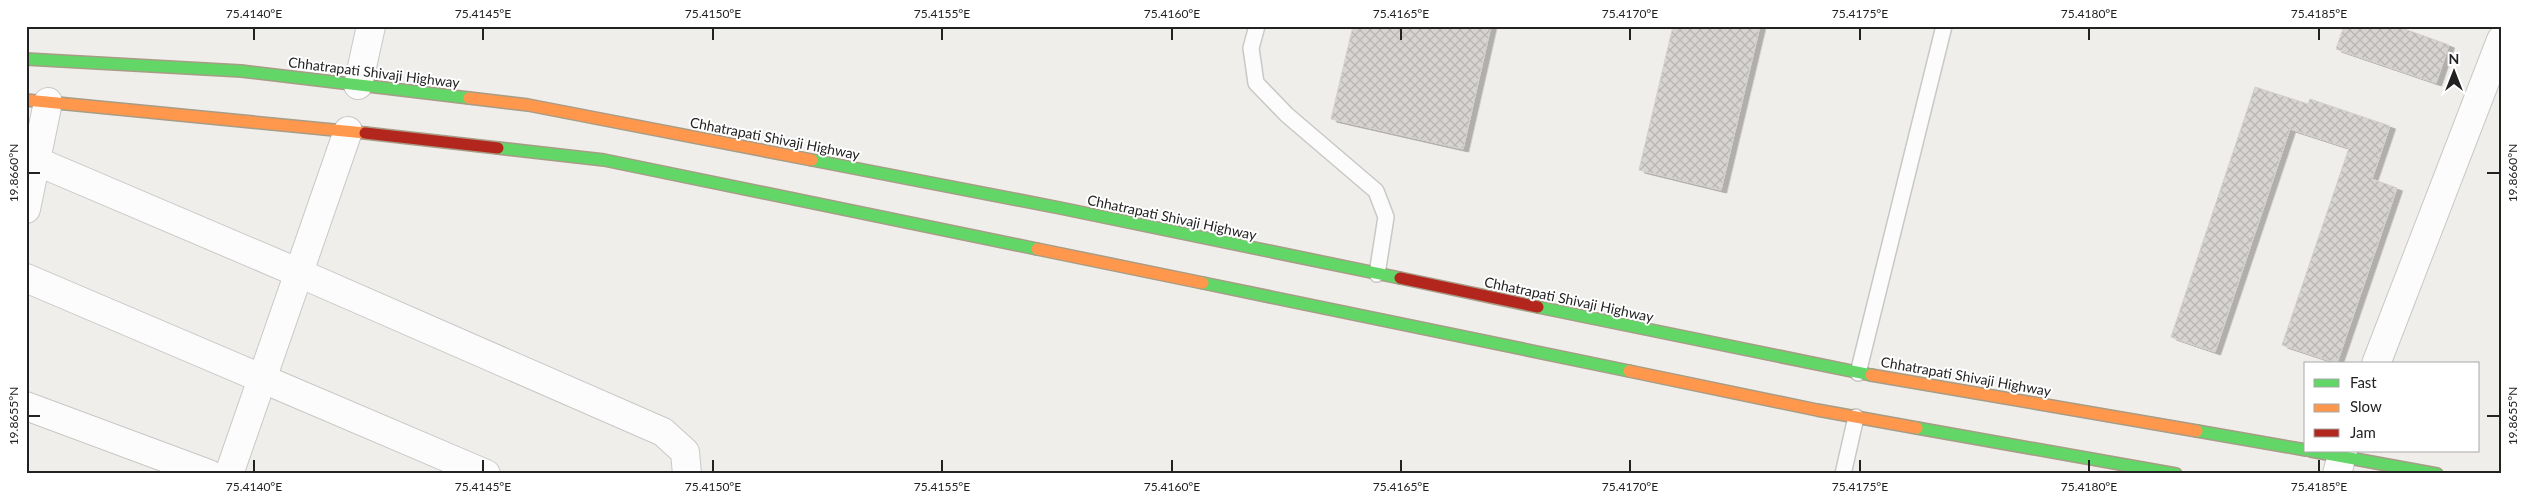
<svg xmlns="http://www.w3.org/2000/svg" width="2527" height="500" viewBox="0 0 2527 500" font-family="Lato,sans-serif">
  <defs>
    <pattern id="building-cross-hatch" width="8" height="8" patternUnits="userSpaceOnUse" patternTransform="scale(1.25)"><rect width="8" height="8" fill="#d7d4d2"/><path d="M0 0l8 8M0 8l8-8" fill="none" stroke="#b8b6b4"/></pattern>
    <filter id="shadow"><feDropShadow dx="5.5" dy="3" stdDeviation="0" flood-color="#0004"/></filter>
  </defs>
  <rect width="100%" height="100%" fill="#f0eeeb"/>
  <g fill="url(#building-cross-hatch)" stroke="#d3d0cc" filter="url(#shadow)">
    <path d="M1353,26H1491L1463,149L1331,119Z"/>
    <path d="M1673,26H1760L1721,190L1639,170Z"/>
    <path d="M2344,26H2396L2449,45L2436,83L2336,49Z"/>
    <path d="M2255,87L2308,104L2310,99L2390,126L2372,179L2397,188L2337,363L2282,345L2349,148L2290,129L2215,352L2171,337Z"/>
  </g>
  <g fill="none" stroke-linecap="round" stroke-linejoin="round">
    <defs>
      <g id="lane">
        <path d="M1257,26L1251,48L1256,83L1287,115L1376,191L1386,217L1377,274"/>
        <path d="M1858,373L1944,26"/>
        <path d="M1843,474L1856,417"/>
      </g>
      <g id="street">
        <path d="M358,85L371,26"/>
        <path d="M36,161L299,273L663,432L685,452L687,474"/>
        <path d="M26,209L48,102"/>
        <path d="M26,278L486,474"/>
        <path d="M2376,364L2501,40"/>
        <path d="M26,406L209,474"/>
        <path d="M229,474L348,131"/>
        <path d="M2337,474L2343,451"/>
      </g>
      <g id="fast">
        <path d="M26,59L241,71L469,98"/>
        <path d="M498,148L604,160L1037,249"/>
        <path d="M812,160L1060,208L1400,278"/>
        <path d="M1203,283L1629,371"/>
        <path d="M1538,307L1871,375"/>
        <path d="M1917,428L2176,474"/>
        <path d="M2197,431L2306,450"/>
        <path d="M2311,451L2437,474"/>
      </g>
      <g id="slow">
        <path d="M469,98L528,105L812,160"/>
        <path d="M26,100L365,133"/>
        <path d="M1037,249L1203,283"/>
        <path d="M1629,371L1817,410L1917,428"/>
        <path d="M1871,375L2197,431"/>
      </g>
      <g id="jam">
        <path d="M365,133L498,148"/>
        <path d="M1400,278L1538,307"/>
      </g>
    </defs>
    <use href="#lane" stroke="#c9c8c7" stroke-width="18"/>
    <use href="#street" stroke="#c9c8c7" stroke-width="30"/>
    <use href="#fast" stroke="#a79c86" stroke-width="14"/>
    <use href="#slow" stroke="#a79c86" stroke-width="14"/>
    <use href="#jam" stroke="#a79c86" stroke-width="14"/>
    <use href="#lane" stroke="#fdfcfc" stroke-width="15"/>
    <use href="#street" stroke="#fdfcfc" stroke-width="28"/>
    <use href="#fast" stroke="#63d668" stroke-width="11"/>
    <use href="#slow" stroke="#ff974d" stroke-width="11"/>
    <use href="#jam" stroke="#b3261e" stroke-width="11"/>
  </g>
  <path fill="none" stroke="#222" stroke-width="2" d="M254,28V40M483,28V40M713,28V40M942,28V40M1172,28V40M1401,28V40M1630,28V40M1860,28V40M2089,28V40M2319,28V40M28,173H40M2487,173H2500M28,416H40M2487,416H2500M254,460V472M483,460V472M713,460V472M942,460V472M1172,460V472M1401,460V472M1630,460V472M1860,460V472M2089,460V472M2319,460V472"/>
  <g text-anchor="middle" dominant-baseline="central" stroke-width="4" stroke-linejoin="round" paint-order="stroke">
    <g font-size="14" fill="#222" stroke="#fff">
      <text transform="translate(374 72) rotate(7)">Chhatrapati Shivaji Highway</text>
      <text transform="translate(775 138) rotate(11)">Chhatrapati Shivaji Highway</text>
      <text transform="translate(1172 217) rotate(12)">Chhatrapati Shivaji Highway</text>
      <text transform="translate(1569 299) rotate(12)">Chhatrapati Shivaji Highway</text>
      <text transform="translate(1966 376) rotate(10)">Chhatrapati Shivaji Highway</text>
    </g>
  </g>
  <rect width="2527" height="500" fill="none" stroke="#ffffff" stroke-width="55"/>
  <rect x="2304" y="362" width="175" height="90" fill="#ffffff" stroke="#a7a7a7"/>
  <rect x="2314" y="379" width="25" height="8" fill="#63d668" stroke="#a7a7a7"/>
  <text x="2350" y="388" font-size="15" fill="#222222">Fast</text>
  <rect x="2314" y="404" width="25" height="8" fill="#ff974d" stroke="#a7a7a7"/>
  <text x="2350" y="412" font-size="15" fill="#222222">Slow</text>
  <rect x="2314" y="429" width="25" height="8" fill="#b3261e" stroke="#a7a7a7"/>
  <text x="2350" y="438" font-size="15" fill="#222222">Jam</text>
  <g transform="translate(2454 72)" stroke="#ffffff" stroke-width="4" paint-order="stroke">
  <path d="M0-4L9 19L0 12L-9 19Z" fill="#222222"/>
  <text y="-8" font-size="14" font-weight="bold" text-anchor="middle" fill="#222222">N</text>
  </g>
  <rect x="28" y="28" width="2472" height="444" fill="none" stroke="#222" stroke-width="2"/>
  <g font-size="12" text-anchor="middle" fill="#222">
    <text x="254" y="18">75.4140°E</text>
    <text x="483" y="18">75.4145°E</text>
    <text x="713" y="18">75.4150°E</text>
    <text x="942" y="18">75.4155°E</text>
    <text x="1172" y="18">75.4160°E</text>
    <text x="1401" y="18">75.4165°E</text>
    <text x="1630" y="18">75.4170°E</text>
    <text x="1860" y="18">75.4175°E</text>
    <text x="2089" y="18">75.4180°E</text>
    <text x="2319" y="18">75.4185°E</text>
    <text transform="translate(14 173) rotate(-90)" y="4">19.8660°N</text>
    <text transform="translate(2513 173) rotate(-90)" y="4">19.8660°N</text>
    <text transform="translate(14 416) rotate(-90)" y="4">19.8655°N</text>
    <text transform="translate(2513 416) rotate(-90)" y="4">19.8655°N</text>
    <text x="254" y="491">75.4140°E</text>
    <text x="483" y="491">75.4145°E</text>
    <text x="713" y="491">75.4150°E</text>
    <text x="942" y="491">75.4155°E</text>
    <text x="1172" y="491">75.4160°E</text>
    <text x="1401" y="491">75.4165°E</text>
    <text x="1630" y="491">75.4170°E</text>
    <text x="1860" y="491">75.4175°E</text>
    <text x="2089" y="491">75.4180°E</text>
    <text x="2319" y="491">75.4185°E</text>
  </g>
</svg>
